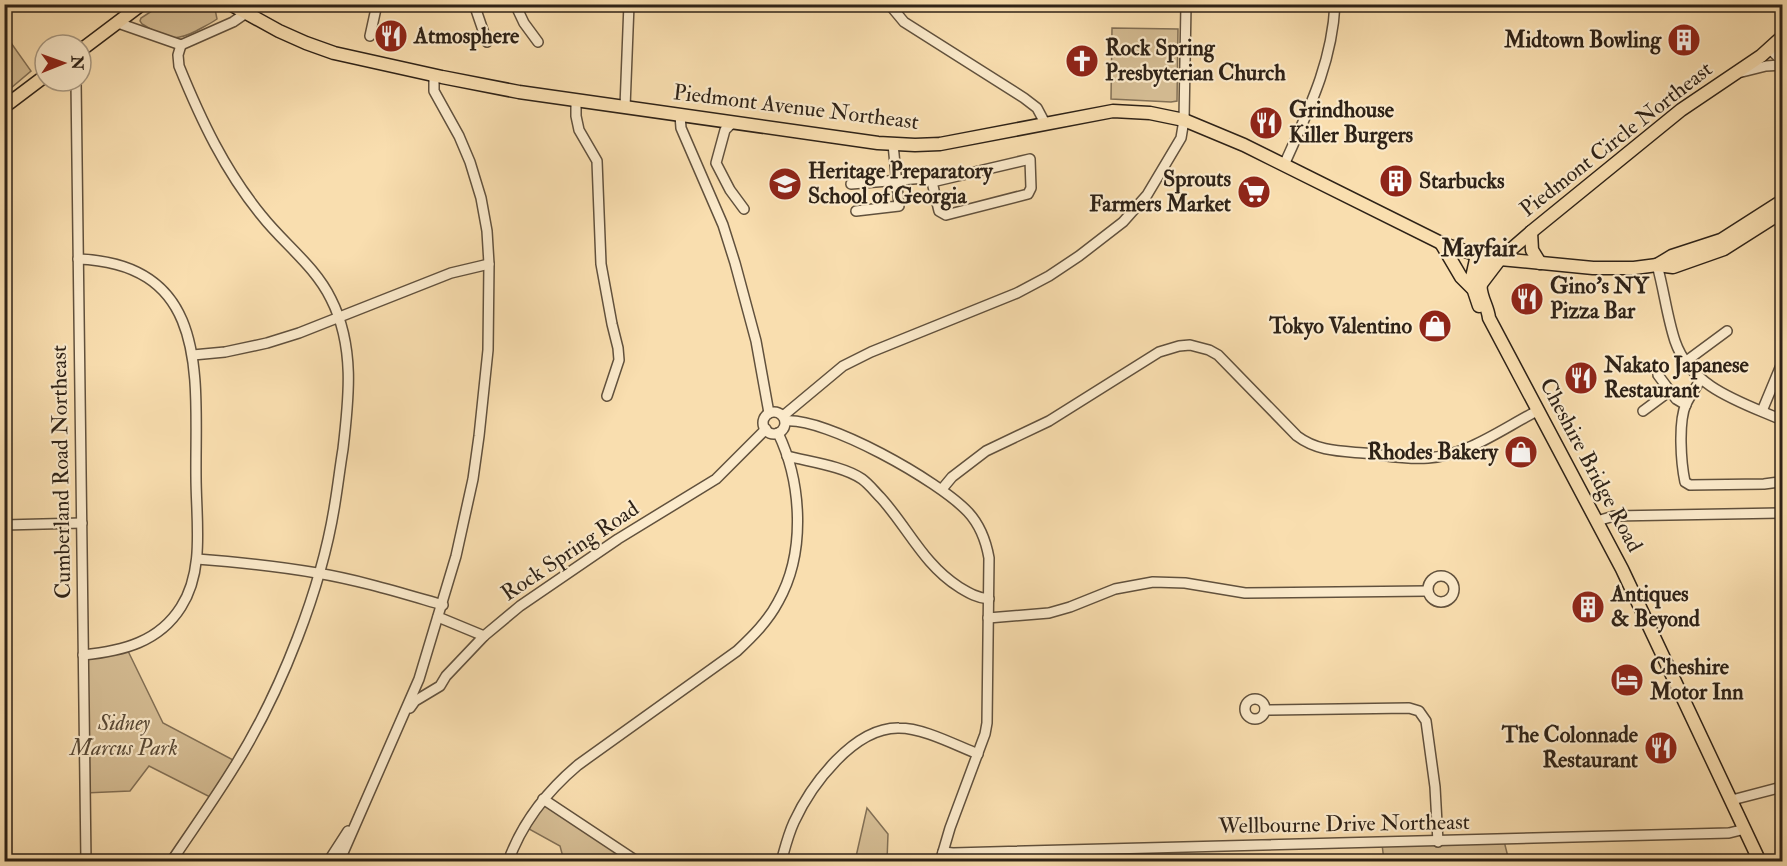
<svg xmlns="http://www.w3.org/2000/svg" width="1787" height="866" viewBox="0 0 1787 866" font-family="'IM FELL Double Pica',serif">
  <rect width="100%" height="100%" fill="#f9deaf"/>
  <filter id="stains"><feTurbulence type="fractalNoise" baseFrequency=".00333" numOctaves="4"/><feColorMatrix values="0 0 0 0 .2 0 0 0 0 .09 0 0 0 0 .02 0 0 0 .5 -.17"/></filter>
  <radialGradient id="worn" r=".72"><stop offset=".6" stop-color="#630" stop-opacity="0"/><stop offset="1" stop-color="#630" stop-opacity=".3"/></radialGradient>
  <g fill="#d6be95" stroke="#827056" stroke-width="1.5">
    <path d="M161,5H207L215,9L217,19C210,24 203,27 196,31C171,44 163,36 142,24L140,21L141,18Z"/>
    <path d="M1112,28L1178,29L1177,101L1171,102L1111,99Z"/>
    <path d="M4,33L31,71L5,93H4Z"/>
    <path d="M127,649L163,723L237,762L214,799L149,766L130,791L85,793L83,655Z"/>
    <path d="M543,800L633,861H564L560,846L529,829Z"/>
    <path d="M867,808L888,834L887,861H855Z"/>
    <path d="M1504,841L1509,861H1384L1382,844Z"/>
    <path d="M1104,849V861H996V851Z"/>
  </g>
  <g fill="none" stroke-linecap="round" stroke-linejoin="round">
    <defs>
      <g id="minor">
        <path d="M474,4L487,42"/>
        <path d="M515,4L524,23L538,42"/>
        <path d="M889,4L904,22L1024,98L1037,108L1045,123"/>
        <path d="M118,23L181,45"/>
        <path d="M370,36L377,4"/>
        <path d="M181,45L233,22L246,13"/>
        <path d="M1770,49L1782,61"/>
        <path d="M1742,72L1766,66L1782,65"/>
        <path d="M76,81L86,862"/>
        <path d="M576,100V116L579,130L597,161L601,264L612,324L618,348L619,360L607,396"/>
        <path d="M625,107L629,4"/>
        <path d="M680,115L681,128L723,225L735,263L756,341L769,413"/>
        <path d="M733,122L725,130L716,163L730,190L744,209"/>
        <path d="M1030,159L1031,188L1028,194L946,215L939,211L932,182Z"/>
        <path d="M1284,165C1308,111 1332,64 1335,4"/>
        <path d="M851,184L925,178L932,182"/>
        <path d="M856,211L899,206L893,144"/>
        <path d="M78,259C212,264 195,380 196,477C196,520 205,570 181,607C159,642 123,651 83,655"/>
        <path d="M1657,265C1664,290 1667,317 1675,341C1691,388 1741,402 1782,420"/>
        <path d="M193,355L225,352L267,343L299,333L451,273L489,264"/>
        <path d="M1685,362L1727,331"/>
        <path d="M1658,375L1676,399L1686,405"/>
        <path d="M1701,379C1696,387 1690,396 1686,404C1678,422 1681,463 1685,482L1690,485L1764,484L1779,482L1782,478"/>
        <path d="M1643,411L1670,391"/>
        <path d="M1762,411L1782,363"/>
        <circle cx="774" cy="423" r="11"/>
        <path d="M783,416L843,366L871,352L1017,293L1049,276L1079,256L1123,222L1147,195L1181,138L1184,120L1186,4"/>
        <path d="M785,421C826,417 939,481 968,512C980,525 986,541 989,558L987,723L985,734L950,828L940,862"/>
        <path d="M787,456C810,462 843,466 862,479C869,484 875,492 881,498C908,528 924,565 959,587C969,593 977,598 989,599"/>
        <path d="M942,489L952,477L986,451L1049,421L1159,352L1179,346L1190,345L1209,350L1218,355L1297,436C1317,451 1339,451 1363,453C1384,455 1406,460 1428,458C1468,455 1502,429 1537,411"/>
        <path d="M1597,521L1614,516L1782,513"/>
        <path d="M4,525L82,523"/>
        <path d="M197,559C237,562 277,566 317,573C359,580 401,593 443,605"/>
        <circle cx="1441" cy="589" r="13"/>
        <path d="M438,617L484,636"/>
        <path d="M988,618L1049,613L1070,607L1115,589L1153,582L1185,583L1245,593L1427,591"/>
        <circle cx="1255" cy="709" r="10"/>
        <path d="M410,708L415,701L440,686L446,676L484,636L520,606L618,539L716,479L766,429"/>
        <path d="M1265,710L1409,708L1419,711L1426,721L1435,787L1438,842"/>
        <path d="M543,799L638,862"/>
        <path d="M1732,800L1782,787"/>
        <path d="M943,852L953,853L1729,833L1745,829"/>
        <path d="M171,862C193,829 216,797 236,764C281,691 322,588 335,503C338,485 340,467 343,449C349,398 355,346 331,299C315,266 284,244 262,216C225,171 201,120 179,66L178,55L181,45"/>
        <path d="M328,862L348,831"/>
        <path d="M339,862L419,679L456,556L473,479L479,436L488,350L489,264L487,231L481,198L470,162L459,136L434,91V76"/>
        <path d="M508,862C522,822 546,792 578,765L737,651C753,636 768,621 778,602C806,553 802,483 778,433"/>
        <path d="M781,862C785,848 788,835 794,822C811,785 854,727 899,728C923,728 955,745 978,754"/>
      </g>
      <g id="major">
        <path d="M230,4L279,31L306,43L334,53L442,77L519,92L878,143L915,145L940,144L1113,111L1150,113L1184,120L1244,145L1441,243L1477,255L1500,259L1593,268H1634L1657,265L1673,267L1724,249L1782,212"/>
        <path d="M81,50L142,4"/>
        <path d="M4,107L45,76"/>
        <path d="M1531,232L1532,250L1540,263"/>
        <path d="M1441,243L1461,277L1472,288"/>
        <path d="M1477,255L1471,282L1479,306"/>
        <path d="M1486,257C1483,268 1478,283 1482,295C1484,303 1488,309 1489,318L1622,569L1760,862"/>
        <path d="M1657,265L1672,256L1721,240L1782,201"/>
        <path d="M1481,284L1500,259L1531,232L1681,110L1761,56L1782,37"/>
      </g>
    </defs>
    <use href="#minor" stroke="#61513d" stroke-width="12"/>
    <use href="#major" stroke="#2e2217" stroke-width="15"/>
    <use href="#minor" stroke="#fbeacb" stroke-width="9"/>
    <use href="#major" stroke="#f9deaf" stroke-width="12"/>
  </g>
  <defs>
    <symbol id="restaurant-disc" viewBox="-11 -11 22 22"><circle r="9.5" fill="#8f2418" stroke="#fbeacb"/><path d="M-5-6h1v4h1v-4h1v4h1v-4h1v5L-1.5 .5V6h-2V.5L-5-1ZM5-6V6H3V1.5H1.5Q1.5-4 5-6Z" fill="#fff"/></symbol>
    <symbol id="building-disc" viewBox="-11 -11 22 22"><circle r="9.5" fill="#8f2418" stroke="#fbeacb"/><path d="M-4-6H4V6H1V3H-1V6H-4ZM-2.5-4.3h1.7v1.8h-1.7ZM.8-4.3h1.7v1.8H.8ZM-2.5-1h1.7V.8h-1.7ZM.8-1h1.7V.8H.8Z" fill="#fff"/></symbol>
    <symbol id="church-disc" viewBox="-11 -11 22 22"><circle r="9.5" fill="#8f2418" stroke="#fbeacb"/><path d="M-1.2-6h2.4v3.5h3.3v2.4h-3.3V6h-2.4V-.1h-3.3v-2.4h3.3Z" fill="#fff"/></symbol>
    <symbol id="school-disc" viewBox="-11 -11 22 22"><circle r="9.5" fill="#8f2418" stroke="#fbeacb"/><path d="M0-5L7-2L0 1L-7-2ZM-4 1L0 2.5L4 1V4Q0 6-4 4Z" fill="#fff"/></symbol>
    <symbol id="supermarket-disc" viewBox="-11 -11 22 22"><circle r="9.5" fill="#8f2418" stroke="#fbeacb"/><path d="M-6-5.5h2.5l.6 2H6L4.5 2H-2.5L-4.4-4H-6ZM-1.5 3.2a1.3 1.3 0 1 0 .1 0ZM3 3.2a1.3 1.3 0 1 0 .1 0Z" fill="#fff"/></symbol>
    <symbol id="shop-disc" viewBox="-11 -11 22 22"><circle r="9.5" fill="#8f2418" stroke="#fbeacb"/><path d="M-5-2.5h2.3a2.7 3.5 0 0 1 5.4 0H5L5.5 6h-11ZM-1.5-2.5h3a1.5 2.3 0 0 0-3 0Z" fill="#fff"/></symbol>
    <symbol id="hotel-disc" viewBox="-11 -11 22 22"><circle r="9.5" fill="#8f2418" stroke="#fbeacb"/><path d="M-6-4.5h1.5V1H6V5H4.5V3h-9V5H-6ZM-4 0a1.8 1.8 0 1 1 3.6 0ZM.5 0V-2.5h3Q6-2.5 6 0Z" fill="#fff"/></symbol>
  </defs>
  <g fill-rule="evenodd">
    <use href="#restaurant-disc" x="372" y="17" width="38" height="38"/>
    <use href="#building-disc" x="1665" y="21" width="38" height="38"/>
    <use href="#church-disc" x="1063" y="42" width="38" height="38"/>
    <use href="#restaurant-disc" x="1247" y="104" width="38" height="38"/>
    <use href="#building-disc" x="1377" y="162" width="38" height="38"/>
    <use href="#school-disc" x="766" y="165" width="38" height="38"/>
    <use href="#supermarket-disc" x="1235" y="173" width="38" height="38"/>
    <use href="#restaurant-disc" x="1508" y="280" width="38" height="38"/>
    <use href="#shop-disc" x="1416" y="307" width="38" height="38"/>
    <use href="#restaurant-disc" x="1562" y="359" width="38" height="38"/>
    <use href="#shop-disc" x="1502" y="433" width="38" height="38"/>
    <use href="#building-disc" x="1569" y="588" width="38" height="38"/>
    <use href="#hotel-disc" x="1608" y="661" width="38" height="38"/>
    <use href="#restaurant-disc" x="1642" y="729" width="38" height="38"/>
  </g>
  <g text-anchor="middle" dominant-baseline="central" stroke-width="4.5" stroke-linejoin="round" paint-order="stroke">
    <g font-size="22" font-weight="bold" fill="#2e2217" stroke="#fbeacb" text-anchor="start">
      <text x="414" y="36">Atmosphere</text>
      <text x="1661" y="40" text-anchor="end">Midtown Bowling</text>
      <text x="1105" y="48">Rock Spring<tspan x="1105" dy="25">Presbyterian Church</tspan></text>
      <text x="1289" y="110">Grindhouse<tspan x="1289" dy="25">Killer Burgers</tspan></text>
      <text x="808" y="171">Heritage Preparatory<tspan x="808" dy="25">School of Georgia</tspan></text>
      <text x="1231" y="179" text-anchor="end">Sprouts<tspan x="1231" dy="25">Farmers Market</tspan></text>
      <text x="1419" y="181">Starbucks</text>
      <text x="1550" y="286">Gino's NY<tspan x="1550" dy="25">Pizza Bar</tspan></text>
      <text x="1412" y="326" text-anchor="end">Tokyo Valentino</text>
      <text x="1604" y="365">Nakato Japanese<tspan x="1604" dy="25">Restaurant</tspan></text>
      <text x="1498" y="452" text-anchor="end">Rhodes Bakery</text>
      <text x="1611" y="594">Antiques<tspan x="1611" dy="25">&amp; Beyond</tspan></text>
      <text x="1650" y="667">Cheshire<tspan x="1650" dy="25">Motor Inn</tspan></text>
      <text x="1638" y="735" text-anchor="end">The Colonnade<tspan x="1638" dy="25">Restaurant</tspan></text>
    </g>
    <g font-size="22" fill="#2e2217" stroke="#fbeacb">
      <text transform="translate(796 107) rotate(7)">Piedmont Avenue Northeast</text>
      <text transform="translate(1616 139) rotate(-38)">Piedmont Circle Northeast</text>
      <text transform="translate(1591 465) rotate(62)">Cheshire Bridge Road</text>
      <text transform="translate(61 472) rotate(-91)">Cumberland Road Northeast</text>
      <text transform="translate(570 551) rotate(-34)">Rock Spring Road</text>
      <text transform="translate(1344 824) rotate(-1)">Wellbourne Drive Northeast</text>
    </g>
    <g font-size="22" font-style="italic" fill="#584936" stroke="#fbeacb">
      <text x="124" y="723">Sidney<tspan x="124" dy="25">Marcus Park</tspan></text>
    </g>
    <g font-size="24" font-weight="bold" fill="#2e2217" stroke="#fbeacb">
      <text x="1479" y="248">Mayfair</text>
    </g>
  </g>
  <rect width="1787" height="866" fill="none" stroke="#f9deaf" stroke-width="24"/>
  <rect x="6" y="6" width="1775" height="854" fill="none" stroke="#2e2217" stroke-width="3"/>
  <rect x="12" y="12" width="1763" height="842" fill="none" stroke="#2e2217" stroke-width="1.5"/>
  <g transform="translate(63 63) rotate(89)"><circle r="28" fill="#fbeacb" stroke="#a99a83" stroke-width="1.5"/>
  <path d="M0-4.5L10 22L0 15L-10 22Z" fill="#8f2418"/>
  <text y="-9" font-size="16" font-weight="bold" text-anchor="middle" fill="#2e2217">N</text>
  </g>
  <rect width="100%" height="100%" filter="url(#stains)"/>
  <rect width="100%" height="100%" fill="url(#worn)"/>
</svg>
